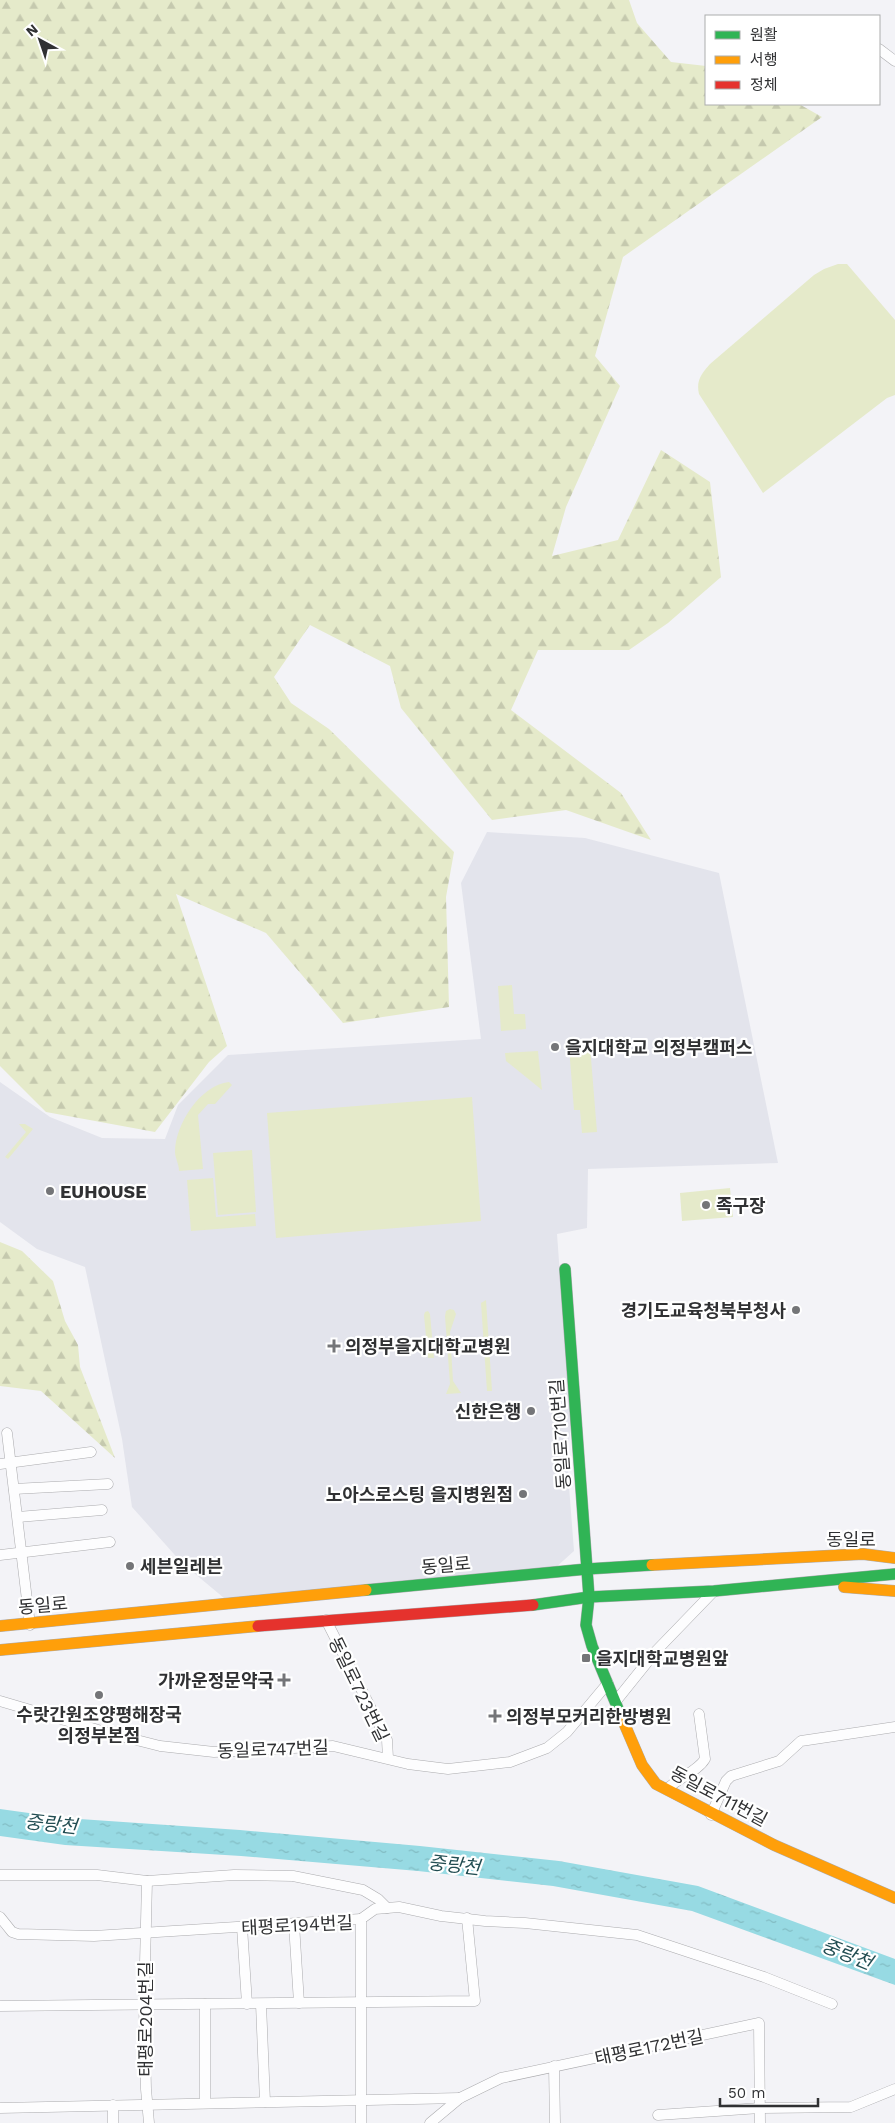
<svg xmlns="http://www.w3.org/2000/svg" width="895" height="2123" viewBox="0 0 895 2123" font-family="'Work Sans','Noto Sans KR',sans-serif">
  <defs>
    <pattern id="forest-firs" width="22" height="20" patternUnits="userSpaceOnUse" patternTransform="scale(1.25)"><rect width="22" height="20" fill="#e5eaca"/><path d="M5 1l3.5 6h-7zM16 11l3.5 6h-7z" fill="#c5c9ae"/></pattern>
    <pattern id="water-ripples" width="26" height="14" patternUnits="userSpaceOnUse" patternTransform="scale(1.25)"><rect width="26" height="14" fill="#97dae3"/><path d="M2 4q2-2 4 0t4 0M15 11q2-2 4 0t4 0" fill="none" stroke="#82bcc3"/></pattern>
  </defs>
  <rect width="100%" height="100%" fill="#f3f3f7"/>
  <path fill="#e3e4ec" d="M487,832L585,838L719,873L778,1163L588,1169L587,1228L557,1234L571,1425L567,1460L574,1551L554,1569L224,1598L182,1563L132,1507L122,1439L85,1267L37,1249L0,1222V1082L50,1117L102,1138L165,1139L178,1105L228,1055L481,1039L461,883Z"/>
  <g fill="#e5eaca">
    <path d="M838,264H847L895,320V395L887,398L763,493L699,394C696,381 701,374 710,364L814,275L824,269Z"/>
    <path d="M512,985L514,1014H525L526,1029L501,1031L498,986Z"/>
    <path d="M590,1046L597,1132L582,1133L580,1110H574L569,1047Z"/>
    <path d="M538,1051L542,1090L506,1061L505,1053Z"/>
    <path d="M229,1082L232,1085L215,1104H208L198,1115L203,1169L179,1171C179,1164 175,1158 175,1152C175,1125 200,1085 229,1082Z"/>
    <path d="M472,1097L481,1221L276,1238L267,1113Z"/>
    <path d="M19,1124H25L33,1129L8,1159L5,1157L26,1132Z"/>
    <path d="M252,1150L256,1212L218,1215L213,1153Z"/>
    <path d="M213,1178L216,1217L255,1214L256,1226L191,1231L187,1180Z"/>
    <path d="M730,1188L733,1217L682,1221L680,1193Z"/>
    <path d="M486,1300L492,1391H487L481,1303Z"/>
    <path d="M450,1309L454,1310L456,1314L450,1332L453,1381L461,1393L446,1394L450,1384L445,1316L446,1311Z"/>
    <path d="M428,1311L430,1314L434,1358H428L424,1315L425,1312Z"/>
  </g>
  <g fill="url(#forest-firs)">
    <path d="M0,0H629L637,23L671,62L706,66V104H799L822,117L623,257L595,356L620,386L566,507L552,556L618,540L661,450L710,482L721,577L668,623L629,650H538L511,710L621,793L651,840L566,810L492,820L401,708L390,666L310,625L274,677L291,703L329,729L454,852L446,897L449,1007L343,1023L266,933L176,894L227,1046L209,1062L155,1132L46,1112L0,1066Z"/>
    <path d="M0,1242L22,1251L53,1281L65,1321L78,1345L80,1367L115,1458L41,1391L0,1386Z"/>
  </g>
  <path fill="url(#water-ripples)" d="M0,1809L65,1818L240,1830L420,1846L559,1861L698,1886L895,1959V1985L692,1911L553,1886L418,1871L241,1856L65,1845L0,1836Z"/>
  <g fill="none" stroke-linecap="round" stroke-linejoin="round">
    <defs>
      <g id="street">
        <path d="M879,49L895,61"/>
        <path d="M7,1433L30,1625"/>
        <path d="M0,1464L91,1452"/>
        <path d="M14,1489L108,1484"/>
        <path d="M18,1517L102,1510"/>
        <path d="M0,1555L110,1542"/>
        <path d="M326,1620L387,1740L388,1758"/>
        <path d="M0,1701L105,1732L160,1746L214,1752L333,1746L408,1764L448,1769L510,1762L547,1748L567,1732L608,1683"/>
        <path d="M616,1701L657,1650L714,1591"/>
        <path d="M667,1789C678,1778 698,1771 705,1759L699,1714"/>
        <path d="M711,1815L726,1781L731,1776L779,1761L801,1741L895,1727"/>
        <path d="M0,1875H97L147,1881L144,2005L146,2089L149,2123"/>
        <path d="M147,1881L234,1875L293,1876L363,1890L378,1899L387,1908"/>
        <path d="M0,1917L12,1932L18,1934L94,1936L361,1919"/>
        <path d="M361,1919L375,1909L399,1907L441,1916L485,1921L525,1923L637,1935L764,1977L832,2004"/>
        <path d="M294,1924L299,2003"/>
        <path d="M242,1927L247,2004"/>
        <path d="M261,2004L265,2102"/>
        <path d="M0,2006L475,2001L467,1918"/>
        <path d="M554,2066L555,2123"/>
        <path d="M205,2103V2004"/>
        <path d="M113,2105V2123"/>
        <path d="M0,2108L460,2098"/>
        <path d="M658,2115L760,2108L851,2107L895,2089"/>
        <path d="M361,2123V1919"/>
        <path d="M430,2123L460,2098L501,2078L759,2023L760,2123"/>
      </g>
      <g id="fast">
        <path d="M565,1269L589,1597L586,1625L592,1646L621,1716"/>
        <path d="M366,1590L587,1569L652,1565"/>
        <path d="M533,1605L589,1597L714,1591L895,1574"/>
      </g>
      <g id="slow">
        <path d="M652,1565L863,1554L895,1558"/>
        <path d="M844,1587L895,1591"/>
        <path d="M0,1626L366,1590"/>
        <path d="M0,1650L258,1626"/>
        <path d="M621,1716L642,1765L656,1784L774,1845L895,1898"/>
      </g>
      <path id="jam" d="M258,1626L533,1605"/>
    </defs>
    <use href="#street" stroke="#ababae" stroke-width="11"/>
    <use href="#fast" stroke="#ababae" stroke-width="12"/>
    <use href="#slow" stroke="#ababae" stroke-width="12"/>
    <use href="#jam" stroke="#ababae" stroke-width="12"/>
    <use href="#street" stroke="#fdfdfe" stroke-width="10"/>
    <use href="#fast" stroke="#30b455" stroke-width="11"/>
    <use href="#slow" stroke="#ff9f0a" stroke-width="11"/>
    <use href="#jam" stroke="#e5322d" stroke-width="11"/>
  </g>
  <g fill="#747578" stroke="#fff" stroke-width="2">
    <circle cx="555" cy="1047" r="5"/>
    <circle cx="50" cy="1191" r="5"/>
    <circle cx="706" cy="1205" r="5"/>
    <circle cx="796" cy="1310" r="5"/>
    <path d="M331.5 1338.5h5v5h5v5h-5v5h-5v-5h-5v-5h5z"/>
    <circle cx="531" cy="1411" r="5"/>
    <circle cx="523" cy="1494" r="5"/>
    <circle cx="130" cy="1566" r="5"/>
    <rect x="581" y="1653" width="10" height="10" rx="2.5"/>
    <path d="M281.5 1672.5h5v5h5v5h-5v5h-5v-5h-5v-5h5z"/>
    <circle cx="99" cy="1695" r="5"/>
    <path d="M492.5 1708.5h5v5h5v5h-5v5h-5v-5h-5v-5h5z"/>
  </g>
  <g text-anchor="middle" dominant-baseline="central" stroke-width="4.5" stroke-linejoin="round" paint-order="stroke">
    <g font-size="18" font-weight="bold" fill="#303133" stroke="#fff" text-anchor="start">
      <text x="565" y="1047">을지대학교 의정부캠퍼스</text>
      <text x="60" y="1191">EUHOUSE</text>
      <text x="716" y="1205">족구장</text>
      <text x="786" y="1310" text-anchor="end">경기도교육청북부청사</text>
      <text x="345" y="1346">의정부을지대학교병원</text>
      <text x="521" y="1411" text-anchor="end">신한은행</text>
      <text x="513" y="1494" text-anchor="end">노아스로스팅 을지병원점</text>
      <text x="140" y="1566">세븐일레븐</text>
      <text x="596" y="1658">을지대학교병원앞</text>
      <text x="274" y="1680" text-anchor="end">가까운정문약국</text>
      <text x="99" y="1714" text-anchor="middle">수랏간원조양평해장국<tspan x="99" dy="21">의정부본점</tspan></text>
      <text x="506" y="1716">의정부모커리한방병원</text>
    </g>
    <g font-size="18" fill="#303133" stroke="#fff">
      <text transform="translate(560 1434) rotate(-94)">동일로710번길</text>
      <text x="851" y="1539">동일로</text>
      <text transform="translate(446 1565) rotate(-5)">동일로</text>
      <text transform="translate(43 1605) rotate(-5)">동일로</text>
      <text transform="translate(359 1689) rotate(64)">동일로723번길</text>
      <text transform="translate(273 1749) rotate(-2)">동일로747번길</text>
      <text transform="translate(719 1796) rotate(28)">동일로711번길</text>
      <text transform="translate(297 1925) rotate(-3)">태평로194번길</text>
      <text transform="translate(145 2019) rotate(-90)">태평로204번길</text>
      <text transform="translate(649 2047) rotate(-12)">태평로172번길</text>
    </g>
    <g font-size="19" font-style="italic" fill="#224d52" stroke="#fff">
      <text transform="translate(51 1824) rotate(6)">중랑천</text>
      <text transform="translate(454 1865) rotate(6)">중랑천</text>
      <text transform="translate(847 1954) rotate(22)">중랑천</text>
    </g>
  </g>
  <rect x="705" y="15" width="175" height="90" fill="#ffffff" stroke="#acadad"/>
  <rect x="715" y="31" width="25" height="8" fill="#30b455" stroke="#acadad"/>
  <text x="750" y="40" font-size="15" fill="#303133">원활</text>
  <rect x="715" y="56" width="25" height="8" fill="#ff9f0a" stroke="#acadad"/>
  <text x="750" y="65" font-size="15" fill="#303133">서행</text>
  <rect x="715" y="81" width="25" height="8" fill="#e5322d" stroke="#acadad"/>
  <text x="750" y="90" font-size="15" fill="#303133">정체</text>
  <g transform="translate(40 40) rotate(320)" stroke="#ffffff" stroke-width="4" paint-order="stroke">
  <path d="M0-4L9 19L0 12L-9 19Z" fill="#303133"/>
  <text y="-8" font-size="14" font-weight="bold" text-anchor="middle" fill="#303133">N</text>
  </g>
  <path d="M720 2098v8h98v-8" fill="none" stroke="#303133" stroke-width="2.5"/>
  <text x="728" y="2098" font-size="15" fill="#303133" stroke="#ffffff" stroke-width="4" paint-order="stroke">50 m</text>
</svg>
